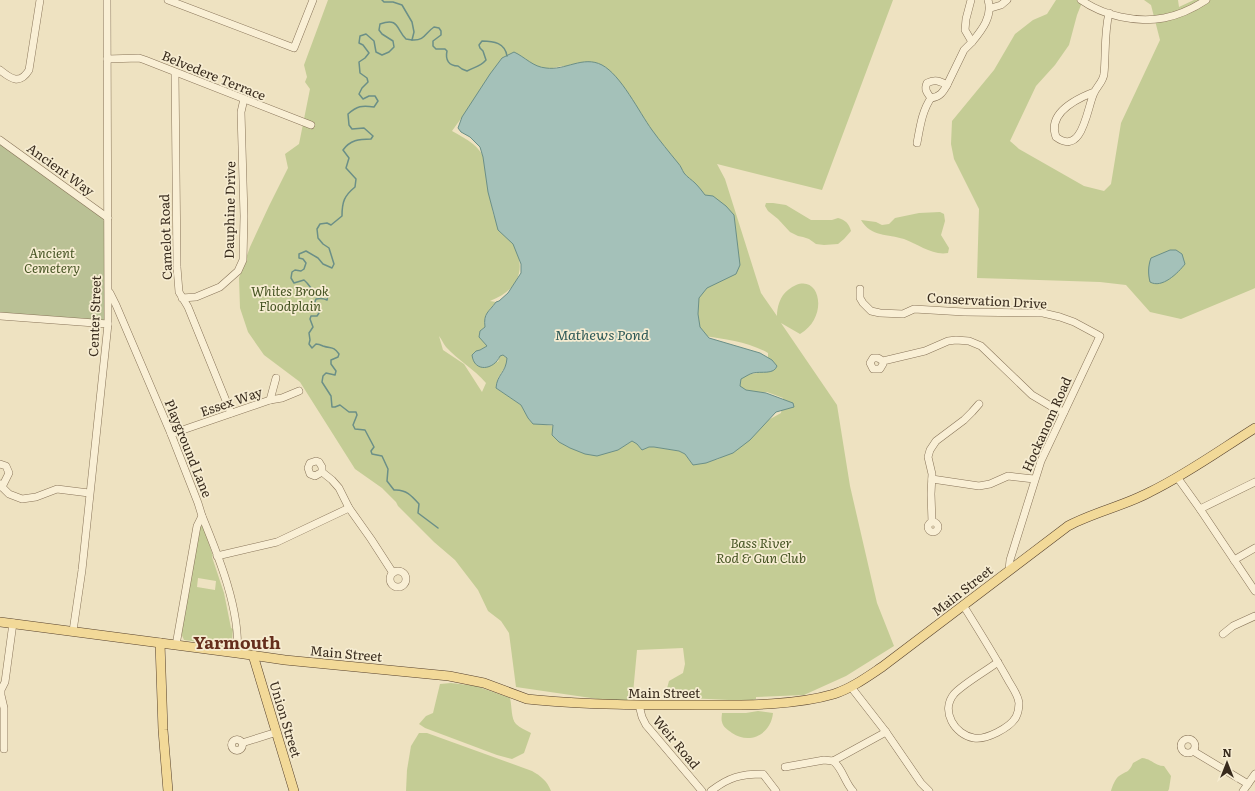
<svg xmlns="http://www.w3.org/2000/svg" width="1255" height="791" viewBox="0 0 1255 791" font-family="Literata,serif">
  <rect width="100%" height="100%" fill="#eee2c1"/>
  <g fill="#c4cc95" fill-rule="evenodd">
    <path d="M328,0H893L822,190L717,164L725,179L761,293L777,316C777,307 780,296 788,290C818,266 832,315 800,334L781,323L837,405L850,486L877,603L894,646L846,676L804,695L756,697V699L749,701L668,697L666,692L669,681L683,673L685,664L683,648L637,650L632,704L516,687L509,633L501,621L488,611L478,590L455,560L434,542L398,506L396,502L382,488L355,469L300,382L264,355L248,332L240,308L239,278L250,247L269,206L288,168L285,154L299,144L310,89L305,82L307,77L304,65ZM504,59L538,71L562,66L587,74L697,187L690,317L704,336C725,339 749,342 768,353V366L757,373L740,376L732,400L756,393L767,392L783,398L781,413L754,428L732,445L719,459L703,462H691L685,454L679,451L654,447H649L642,450L637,444L632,441L618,450L609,452L570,448L559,442L552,435L553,426L533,423L528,418L521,405L496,388L498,378L506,365L507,358L503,355L500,356L498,362L480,350L487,346L479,336L480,331L485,327C483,313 489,312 496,302L490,301C521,289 528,266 510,238C505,230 495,222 493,213C488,189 495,162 473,144C467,139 459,135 452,131ZM439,336C442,340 443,343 446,347C458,360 474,369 486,383L482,392L464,364L443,350Z"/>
    <path d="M1056,0H1083L1077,15L1069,45L1055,65L1036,86L1010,141L1019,149L1084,186L1104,191L1111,184L1121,123L1160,40L1151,5L1144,0H1178L1179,7L1194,0H1255V288L1253,289L1181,319L1150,312L1126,285L1100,282L977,278L979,209L954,159L951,144L952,121L994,70L1015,34L1033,20L1047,14Z"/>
    <path d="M766,203H773L786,205L811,220H832L838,218C845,220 849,223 851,231L844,239L838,244L824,245L816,244L809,239L803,237L798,236L790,232L778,219L768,211L765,206Z"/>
    <path d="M940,212L944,214L945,221L941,235L949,248L948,253C933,256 918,244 904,239C888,234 871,237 861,220L876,222L882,225L889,224L895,218L919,213Z"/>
    <path d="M201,525L204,529L213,556L212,557L224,593L231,628L233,629L232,640L227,646L184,640L181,633L199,528ZM198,578L216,581L215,590L197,587Z"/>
    <path d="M451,683L476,686L510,698C512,706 511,719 516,724C520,728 526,730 531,733L524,753L512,759L497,755L425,728L419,724L426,716L433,713L440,684Z"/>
    <path d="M758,711L773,713C771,734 750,745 732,733C728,730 723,727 722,722C721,719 722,715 722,713H746Z"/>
    <path d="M419,733H427L532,771C541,776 547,781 551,791H406L407,770L411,746Z"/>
    <path d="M1142,758C1152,759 1155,766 1164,766L1171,776L1169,789L1168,791H1111C1112,787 1115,779 1119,776C1126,771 1129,773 1133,763Z"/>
  </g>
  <path fill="#bac195" d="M0,142L101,216L104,221L105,281L104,321L0,314Z"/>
  <g fill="#a4c1b9" stroke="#6b8f87">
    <path d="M514,52C525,57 533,67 546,68C565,71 583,55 602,65C621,75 639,112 652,130C660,141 669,152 678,163C681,166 682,170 684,173C687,177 692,180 695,183C699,187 702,191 705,195L713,196L726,206L734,215L740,265L736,274L707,288L699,298L698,314L700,327L709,338L760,353L772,360L777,366C774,375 761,371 753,373C749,374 745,377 741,379L740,386L746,390L766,393L793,403L794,407L776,412L750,440L733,453L706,463L693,465L685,454L679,451L654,447H649L642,450L637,444L632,441L618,450L597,456L585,454L570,448L559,442L552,435L553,425L533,424L528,418L521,405L496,388C497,374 506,373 507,358L503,355L500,356C494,370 474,373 472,355L476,351L480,350L487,346L479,337L480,331L485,327C483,313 489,312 496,302L499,301L508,293L521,273V264L513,244L498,230L488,192L483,157L480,147L470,137L461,132L458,128L462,117L490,74L502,58Z"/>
    <path d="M1170,250H1176L1182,254L1185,264C1178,273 1162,289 1150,282C1148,274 1148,266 1151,258Z"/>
  </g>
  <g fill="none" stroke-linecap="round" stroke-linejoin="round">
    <g stroke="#6b8f87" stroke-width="1.5">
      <path d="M382,0L384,2H393L402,5L412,22L414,32L412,40L406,39C396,29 399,17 380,24L379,30L382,34L393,41L394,47L389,52L382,55L376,52L374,41L366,34L360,36L359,43L363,45L369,53L365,58L359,62L360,73L367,78L368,82L362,88L359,94L363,99L369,96H375L378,101L374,107C362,105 357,106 348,114L349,125L352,129L364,128L373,136L371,139C359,139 350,140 343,150L349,158L346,168L356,179L355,187C344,196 342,202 342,216L331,225L327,223L320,224L317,229L318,238L323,244L329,248L334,264L332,268L323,264L318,258L306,251L299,254V258L303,259L306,263L304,269L301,271L295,270L292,272L291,278L294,283L304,280C309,284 311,289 315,293L322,290L328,295L327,300C323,298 320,298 316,299L315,302L319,313L317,316H311L310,319L313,327L309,333L310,340L309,344L312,348L316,344C319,344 321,345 323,346C332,349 333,346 339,354L338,357L331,360V364L336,371L335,375L326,373L323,376L322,382L331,396L332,407H335L340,405L349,412H356L357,415L353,425L355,429L365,430L374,447L371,451L372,454L382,456L388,469L387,481L394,490C406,489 412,496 419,504L418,513L438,528"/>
      <path d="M412,40C425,41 425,33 434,27L439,28L441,31V35L433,41V46L436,49H445L447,51C445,60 449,66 458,66L462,69L467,71C474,67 480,67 486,60L483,51L480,48L479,45L482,41C494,41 505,43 507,56"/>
    </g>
    <defs>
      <g id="minor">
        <path d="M168,0L294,48L313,0"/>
        <path d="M1081,0C1104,16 1136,23 1164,18C1179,15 1194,8 1206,0"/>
        <path d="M991,8L1001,5L1007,0"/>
        <path d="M972,42C982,30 993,16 988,0"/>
        <path d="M107,59L139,58L145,60L311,125"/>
        <path d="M0,70C11,79 20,85 29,70L40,0"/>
        <path d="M175,73L177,267L179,292L188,307L231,413"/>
        <path d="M947,85L964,50L972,42L965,30L966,19L971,0"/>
        <path d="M1094,92C1076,99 1047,113 1056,137C1083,157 1087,107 1094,93C1097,86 1103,82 1104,74C1106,54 1104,34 1109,13"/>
        <path d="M0,140L108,218"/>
        <path d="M917,143C920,127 922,111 931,98C940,97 943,92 947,85C940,81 935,79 927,83C924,89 927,93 931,98"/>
        <path d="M860,289V298L863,303L871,311L880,313L903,314L914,309L964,312L1043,313L1060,317L1074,322L1100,336L1041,461L1010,560L1009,570"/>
        <path d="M110,293L116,305L171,434L198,503L202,516L197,526L176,645"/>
        <path d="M182,298L196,297L220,287L238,271L243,260L244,216L241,112L244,99"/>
        <path d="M0,316L108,324"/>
        <path d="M883,361V364L880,369H873L870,363L873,358H878L883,361L925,351L948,341L956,340L969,341L981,346L1032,395L1054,408L1064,412"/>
        <path d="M270,400L276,378"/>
        <path d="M171,434L270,400L282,398L299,391"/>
        <path d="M0,464L6,466L9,473L2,487L0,484"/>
        <path d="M322,472V467L319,462L316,461L310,463L308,468L310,474L315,476L322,472L332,480L339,488L349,508L371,539L393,573"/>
        <path d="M1177,477L1200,509L1255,591"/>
        <path d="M932,479L979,486L990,484L1008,476L1034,479"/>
        <path d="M2,487L9,494L22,499L36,497L57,489L89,493"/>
        <path d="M1200,509L1255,482"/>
        <path d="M202,516C218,555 241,611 237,653"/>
        <circle cx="933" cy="527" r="5"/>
        <path d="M932,522L931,494L932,474L928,457L930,450L936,441L964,420L972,412L979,404"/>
        <path d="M217,556L277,542L349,508"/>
        <path d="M1234,560L1255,548"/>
        <circle cx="398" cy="579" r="8"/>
        <path d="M963,605C978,629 993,653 1007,678C1011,686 1018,694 1019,703C1019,708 1018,713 1016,717C1010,728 986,740 974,738C955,735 940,711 954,694C963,684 986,671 998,662"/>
        <path d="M73,631L82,570L108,324L107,0"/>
        <path d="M1223,634L1233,626L1255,616"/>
        <path d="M851,687L886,732L921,783L929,791"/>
        <path d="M639,705L642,717L646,725L702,791"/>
        <circle cx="1188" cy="746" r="7"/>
        <circle cx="237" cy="745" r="5.5"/>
        <path d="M242,743L277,732"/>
        <path d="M4,749V708L1,695V690L5,682L13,623"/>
        <path d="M1193,751L1248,784"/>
        <path d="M833,761C842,767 845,783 853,791"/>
        <path d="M785,767L824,760L833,761L886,732"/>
        <path d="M711,791C729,777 741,774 763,774L776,791"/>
        <path d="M1243,791L1255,774"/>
      </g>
      <g id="major">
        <path d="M0,622L237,653L285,660L449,676L484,683L527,699L537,700C590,705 644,705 698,705C742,705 793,706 834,694C852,688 867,677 882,667L1068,526C1094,512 1124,506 1150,492C1187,474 1220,450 1255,428"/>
        <path d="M160,643L163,730L168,791"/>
        <path d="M253,655L294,791"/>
      </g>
    </defs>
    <use href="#minor" stroke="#887459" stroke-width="8"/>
    <use href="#major" stroke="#56412d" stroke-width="10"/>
    <use href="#minor" stroke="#f9efd5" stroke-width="7"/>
    <use href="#major" stroke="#f2d998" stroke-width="9"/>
  </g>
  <g text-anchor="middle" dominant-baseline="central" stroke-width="3.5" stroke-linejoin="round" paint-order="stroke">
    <g font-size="13" fill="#382b1d" stroke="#f6ecd1">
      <text transform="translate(214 75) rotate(22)">Belvedere Terrace</text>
      <text transform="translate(61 169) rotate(36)">Ancient Way</text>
      <text transform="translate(229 210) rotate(-89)">Dauphine Drive</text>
      <text transform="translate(165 237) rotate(-92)">Camelot Road</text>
      <text transform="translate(987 300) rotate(3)">Conservation Drive</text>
      <text transform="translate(94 316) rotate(-88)">Center Street</text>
      <text transform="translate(231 401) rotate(-19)">Essex Way</text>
      <text transform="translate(1046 424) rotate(-66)">Hockanom Road</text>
      <text transform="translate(189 448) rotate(68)">Playground Lane</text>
      <text transform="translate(962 590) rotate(-38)">Main Street</text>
      <text transform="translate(346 653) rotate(5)">Main Street</text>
      <text x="664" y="692">Main Street</text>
      <text transform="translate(286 719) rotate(73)">Union Street</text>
      <text transform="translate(677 742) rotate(50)">Weir Road</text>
    </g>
    <g font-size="13" font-style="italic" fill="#465423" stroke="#f6ecd1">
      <text x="52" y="252">Ancient<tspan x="52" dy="15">Cemetery</tspan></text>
      <text x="290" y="290">Whites Brook<tspan x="290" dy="15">Floodplain</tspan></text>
      <text x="761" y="542">Bass River<tspan x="761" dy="15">Rod &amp; Gun Club</tspan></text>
    </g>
    <g font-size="14" font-style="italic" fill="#2c5856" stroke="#f6ecd1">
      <text x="602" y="334">Mathews Pond</text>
    </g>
    <g font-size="17" font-weight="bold" fill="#652e1c" stroke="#f6ecd1">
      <text x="237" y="641">Yarmouth</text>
    </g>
  </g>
  <g transform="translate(1227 763)" stroke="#f6ecd1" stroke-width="3" paint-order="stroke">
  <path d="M0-3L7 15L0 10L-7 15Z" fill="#382b1d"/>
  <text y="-6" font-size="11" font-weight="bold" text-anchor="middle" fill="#382b1d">N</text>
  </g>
</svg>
